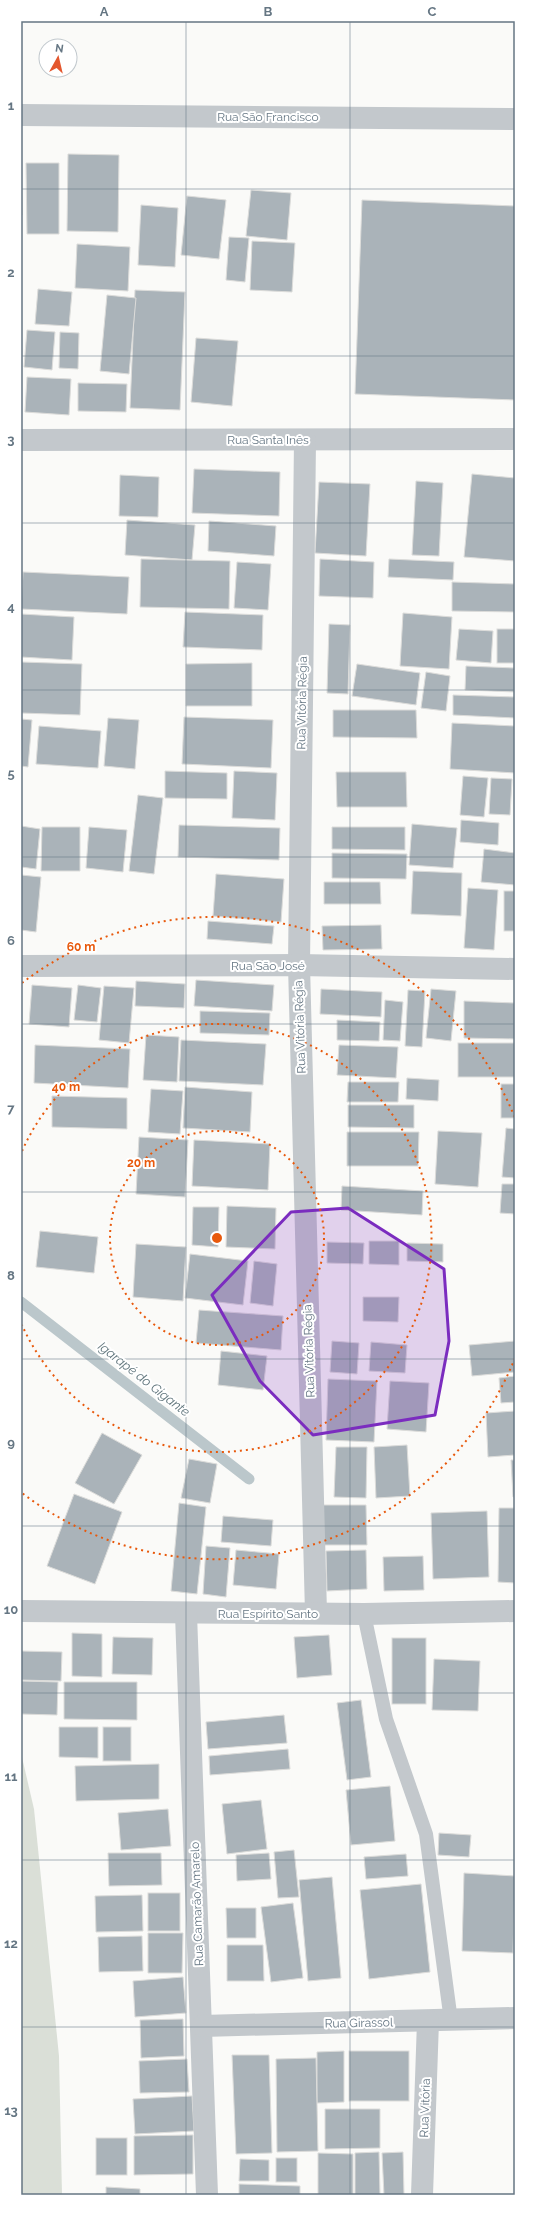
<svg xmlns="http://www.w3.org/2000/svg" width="536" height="2216" viewBox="0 0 536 2216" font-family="Raleway,sans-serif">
  <rect width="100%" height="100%" fill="#fafaf8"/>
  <path fill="#dadfd7" d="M21,1753L34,1809L59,2056L62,2195H21Z"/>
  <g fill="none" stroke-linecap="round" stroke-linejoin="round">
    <path stroke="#bbc7cb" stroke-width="11" d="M21,1302L249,1479"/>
  </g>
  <g fill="#aab3b9" stroke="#dcdcda">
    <path d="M68,154L119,155L118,232L67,231Z"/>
    <path d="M26,163H59V234H27Z"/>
    <path d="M21,170L22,215H21Z"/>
    <path d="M251,190L291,193L287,240L246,236Z"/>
    <path d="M187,196L226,200L219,259L181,255Z"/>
    <path d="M362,200L515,206V400L355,394Z"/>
    <path d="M141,205L178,208L175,267L138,265Z"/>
    <path d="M229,237L249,238L245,282L226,280Z"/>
    <path d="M252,241L295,243L292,292L250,290Z"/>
    <path d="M77,244L130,247L128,291L75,288Z"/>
    <path d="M38,289L72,292L69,326L35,324Z"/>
    <path d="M135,290L185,292L180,410L130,408Z"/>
    <path d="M107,295L136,298L129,374L100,371Z"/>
    <path d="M27,330L55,332L52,370L24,367Z"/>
    <path d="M60,332L79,333L78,369L59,368Z"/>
    <path d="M196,338L238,341L232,406L191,402Z"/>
    <path d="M27,377L71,379L69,415L25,412Z"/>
    <path d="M78,383L127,384L126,412L78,411Z"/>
    <path d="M194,469L280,472L279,516L192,513Z"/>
    <path d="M472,474L515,478V561L464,557Z"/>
    <path d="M120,475L159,477L158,517L119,516Z"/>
    <path d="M416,481L443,483L439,556L412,555Z"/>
    <path d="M319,482L370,484L366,556L315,553Z"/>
    <path d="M127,520L195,525L192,560L125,555Z"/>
    <path d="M209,521L276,526L274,556L208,551Z"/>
    <path d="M141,559L230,561L229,609L140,607Z"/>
    <path d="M320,559L374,562L373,598L319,596Z"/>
    <path d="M389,559L454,562L453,580L388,577Z"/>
    <path d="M237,562L271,564L268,610L234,608Z"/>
    <path d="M23,572L129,577L127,614L21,609Z"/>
    <path d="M452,582L515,584V612L452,611Z"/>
    <path d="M185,612L263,615L262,650L183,647Z"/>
    <path d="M403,613L452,617L449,669L400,666Z"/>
    <path d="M21,614L74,617L72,660L21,657Z"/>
    <path d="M329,624L350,625L348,694L327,693Z"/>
    <path d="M459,629L493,631L491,663L456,660Z"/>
    <rect x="497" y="629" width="18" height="34"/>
    <path d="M21,662L82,664L80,715L21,713Z"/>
    <path d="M252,663V706H186V664Z"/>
    <path d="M357,664L420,673L416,705L352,696Z"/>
    <path d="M466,666L515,668V692L465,690Z"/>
    <path d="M426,672L450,676L446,711L421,708Z"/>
    <path d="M453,695L515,697V718L453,715Z"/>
    <path d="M333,710H416L417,738L333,737Z"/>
    <path d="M184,717L273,720L271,768L182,764Z"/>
    <path d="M108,718L139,720L135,769L104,766Z"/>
    <path d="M21,719L32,720L28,767L21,766Z"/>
    <path d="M452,723L515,726V773L450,769Z"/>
    <path d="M39,726L101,731L98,768L36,764Z"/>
    <path d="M165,771L227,773V799L165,798Z"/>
    <path d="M234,771L277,773L275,820L232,818Z"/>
    <path d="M336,772H406L407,807H337Z"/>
    <path d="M463,776L488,778L484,817L460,815Z"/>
    <path d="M491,778L512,779L510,815L489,814Z"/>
    <path d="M138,795L163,798L154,874L129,871Z"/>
    <path d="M461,820L499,823L498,845L460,842Z"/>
    <path d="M412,824L457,828L453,868L409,865Z"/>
    <path d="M179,825L280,828L279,860L178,857Z"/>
    <path d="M21,826L40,829L36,869L21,867Z"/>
    <path d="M42,827H80V871H41Z"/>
    <path d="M89,827L127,830L123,872L86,868Z"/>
    <path d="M332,827H405V850L332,849Z"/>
    <path d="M484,849L515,853V885L481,882Z"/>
    <path d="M332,853L407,854L406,879L332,878Z"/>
    <path d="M413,871L462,873L461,916L411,914Z"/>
    <path d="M216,874L284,879L281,922L213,916Z"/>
    <path d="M21,875L41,877L36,932L21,930Z"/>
    <path d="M324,882H380L381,904H324Z"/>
    <path d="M468,888L498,890L494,950L464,948Z"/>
    <rect x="504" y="891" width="11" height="40"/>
    <path d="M208,921L274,926L272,944L207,939Z"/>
    <path d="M381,925L382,949L323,950L322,926Z"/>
    <path d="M196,980L274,985L272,1011L194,1006Z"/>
    <path d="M136,981L185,984L184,1008L135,1006Z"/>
    <path d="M32,985L72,988L69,1027L29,1024Z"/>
    <path d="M78,985L101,988L97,1022L74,1020Z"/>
    <path d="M104,986L134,988L129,1043L99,1040Z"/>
    <path d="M321,989L382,992L381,1017L320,1014Z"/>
    <path d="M431,989L456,991L451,1041L426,1038Z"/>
    <path d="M408,990L425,991L422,1047L405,1046Z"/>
    <path d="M385,1000L403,1002L400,1041L383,1040Z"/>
    <path d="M464,1001L515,1003V1039L464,1038Z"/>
    <path d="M200,1011L270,1013L269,1035L200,1033Z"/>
    <path d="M337,1020L380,1022L379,1041L337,1040Z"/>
    <path d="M146,1035L179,1037L177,1082L143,1080Z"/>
    <path d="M181,1040L266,1044L263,1085L179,1081Z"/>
    <rect x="458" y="1043" width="57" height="34"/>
    <path d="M35,1045L130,1049L128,1088L34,1083Z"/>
    <path d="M339,1045L398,1047L396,1078L337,1075Z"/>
    <path d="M407,1078L439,1080L438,1101L406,1099Z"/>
    <path d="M348,1082H399L398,1102H347Z"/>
    <rect x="501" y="1084" width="14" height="34"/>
    <path d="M185,1087L252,1092L250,1132L183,1128Z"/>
    <path d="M151,1089L183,1091L180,1134L148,1132Z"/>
    <path d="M52,1096L127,1098V1129L52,1127Z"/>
    <path d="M348,1105H414V1128L348,1127Z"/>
    <path d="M506,1128L515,1129V1178L502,1177Z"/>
    <path d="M438,1131L482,1133L478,1187L435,1184Z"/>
    <path d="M347,1132H419L418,1166H347Z"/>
    <path d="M139,1137L188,1140L185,1197L136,1194Z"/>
    <path d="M194,1140L270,1144L268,1190L192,1186Z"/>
    <path d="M502,1184H515V1214L500,1213Z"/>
    <path d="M342,1186L423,1191L422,1215L341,1210Z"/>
    <path d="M227,1206L276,1208L275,1249L226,1247Z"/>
    <path d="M193,1207H219L218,1247L192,1245Z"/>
    <path d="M40,1231L98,1237L94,1273L36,1267Z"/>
    <path d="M369,1241H399V1265L369,1264Z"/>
    <path d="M327,1242L364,1243L363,1264L327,1263Z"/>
    <path d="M407,1243L443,1244V1262L407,1261Z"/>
    <path d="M136,1244L186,1247L183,1301L133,1297Z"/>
    <path d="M190,1254L248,1261L243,1305L185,1298Z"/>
    <path d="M254,1261L277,1264L273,1306L250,1303Z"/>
    <path d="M363,1297H399L398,1322L363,1321Z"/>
    <path d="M199,1310L283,1316L281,1350L196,1343Z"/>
    <path d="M332,1341L359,1343L357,1374L330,1372Z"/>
    <path d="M515,1341V1372L472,1376L469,1345Z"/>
    <path d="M371,1342L407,1345L405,1373L369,1371Z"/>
    <path d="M221,1351L267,1356L263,1390L218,1385Z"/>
    <path d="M515,1376V1402L501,1403L499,1378Z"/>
    <path d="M328,1379L377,1381L374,1442L326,1440Z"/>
    <path d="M390,1381L429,1383L426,1432L387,1429Z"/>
    <path d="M515,1411V1455L488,1457L486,1413Z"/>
    <path d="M102,1433L142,1455L114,1504L75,1483Z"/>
    <path d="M407,1445L410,1496L376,1498L374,1447Z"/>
    <path d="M336,1447H367L366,1498L334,1497Z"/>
    <path d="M189,1459L217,1464L210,1503L181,1498Z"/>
    <path d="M511,1460H515V1497H513Z"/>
    <path d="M74,1494L122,1512L95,1584L47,1566Z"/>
    <path d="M179,1503L206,1507L197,1594L171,1591Z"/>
    <path d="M322,1505H366L367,1545H323Z"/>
    <path d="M499,1508H515V1583L498,1582Z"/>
    <path d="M487,1511L489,1577L433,1579L431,1513Z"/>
    <path d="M223,1516L273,1520L271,1546L221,1542Z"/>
    <path d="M206,1546L230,1548L226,1597L203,1594Z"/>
    <path d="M236,1550L279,1554L276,1589L233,1585Z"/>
    <path d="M366,1550L367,1589L327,1591L326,1551Z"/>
    <path d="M423,1556L424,1590L384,1591L383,1557Z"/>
    <path d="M72,1633L102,1634V1677L72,1676Z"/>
    <path d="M329,1635L332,1675L297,1678L294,1637Z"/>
    <path d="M113,1637L153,1638L152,1675L112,1674Z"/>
    <rect x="392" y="1638" width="34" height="66"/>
    <path d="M21,1651L62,1652L61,1681L21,1680Z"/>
    <path d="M434,1659L480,1661L478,1711L432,1710Z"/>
    <path d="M21,1681L58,1682L57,1715L21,1714Z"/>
    <path d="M64,1682H137V1720L64,1719Z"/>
    <path d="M361,1700L371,1777L347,1780L337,1703Z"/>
    <path d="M284,1715L287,1743L208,1749L206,1722Z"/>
    <path d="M59,1727H98V1758L59,1757Z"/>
    <rect x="103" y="1727" width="28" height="34"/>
    <path d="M288,1749L290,1769L210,1775L209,1756Z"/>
    <path d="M159,1764V1799L76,1801L75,1766Z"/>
    <path d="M390,1786L395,1841L351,1845L346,1790Z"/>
    <path d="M261,1800L267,1849L227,1854L222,1804Z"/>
    <path d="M168,1809L171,1846L121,1850L118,1813Z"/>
    <path d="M439,1833L471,1835L469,1857L438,1855Z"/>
    <path d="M294,1850L299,1897L278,1898L274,1852Z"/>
    <path d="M108,1853H161L162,1885L109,1886Z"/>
    <path d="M269,1853L271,1879L237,1881L236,1855Z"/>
    <path d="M406,1854L408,1876L366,1879L364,1857Z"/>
    <path d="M464,1873L515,1876L513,1953L462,1951Z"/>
    <path d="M332,1877L341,1978L308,1981L299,1880Z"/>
    <path d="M421,1884L430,1972L369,1979L360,1890Z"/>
    <rect x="148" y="1893" width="32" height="38"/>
    <path d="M142,1895L143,1931L96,1932L95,1896Z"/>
    <path d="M293,1903L303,1978L271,1982L261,1907Z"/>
    <path d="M226,1908H256V1938H227Z"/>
    <path d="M148,1933H183L182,1973H148Z"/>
    <path d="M142,1936L143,1971L99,1972L98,1937Z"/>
    <path d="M227,1945H263L264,1981H227Z"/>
    <path d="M183,1977L186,2013L135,2017L133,1981Z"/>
    <path d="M183,2019L184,2056L141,2058L140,2020Z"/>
    <path d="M344,2051V2102L317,2103V2052Z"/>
    <rect x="349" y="2051" width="60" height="50"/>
    <path d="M232,2055H269L272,2153L236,2154Z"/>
    <path d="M316,2058L318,2151L277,2152L276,2059Z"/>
    <path d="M187,2059L189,2092L140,2093L139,2061Z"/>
    <path d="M192,2096L194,2131L135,2134L133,2099Z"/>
    <path d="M325,2109H380V2148L325,2149Z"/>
    <path d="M193,2135V2174L134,2175V2136Z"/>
    <rect x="96" y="2138" width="31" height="37"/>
    <path d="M379,2152L380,2195H355V2153Z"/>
    <path d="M403,2152L404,2195H384L382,2153Z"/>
    <path d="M318,2153L353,2154V2195H318Z"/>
    <rect x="276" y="2158" width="21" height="24"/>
    <path d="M240,2159L269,2160V2181H239Z"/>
    <path d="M239,2184L300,2186V2195H239Z"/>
    <path d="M106,2187L140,2189V2195H106Z"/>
  </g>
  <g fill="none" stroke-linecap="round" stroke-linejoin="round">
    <path stroke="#c3c8cc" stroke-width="14" d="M364,1614L386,1719L426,1834L451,2021"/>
    <g stroke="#c3c8cc" stroke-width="22">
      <path d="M21,115L515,119"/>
      <path d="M21,440L515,439"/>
      <path d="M305,440L299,965L316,1613"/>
      <path d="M21,966L299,965L515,969"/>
      <path d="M21,1611L364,1614L515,1611"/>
      <path d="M186,1614L207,2195"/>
      <path d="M202,2026L515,2018"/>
      <path d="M422,2195L428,2021"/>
    </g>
  </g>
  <path fill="#7b2cbf" fill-opacity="0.2" stroke="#7b2cbf" stroke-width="3" stroke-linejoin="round" d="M348,1208L444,1269L449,1341L435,1415L313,1435L260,1381L212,1295L291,1212Z"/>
  <path fill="none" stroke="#657683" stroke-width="1" stroke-opacity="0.55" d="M186,21V2195M350,21V2195M21,189H515M21,356H515M21,523H515M21,690H515M21,857H515M21,1024H515M21,1192H515M21,1359H515M21,1526H515M21,1693H515M21,1860H515M21,2027H515"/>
  <g fill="none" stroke="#e8590c" stroke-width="2" stroke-dasharray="2 4">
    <circle cx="217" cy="1238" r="107"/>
    <path d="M22 1151A214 214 0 1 1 22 1325"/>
    <path d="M515 1358A321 321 0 0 1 22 1493M22 983A321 321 0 0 1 515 1118"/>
  </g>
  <g text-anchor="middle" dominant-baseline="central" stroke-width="4" stroke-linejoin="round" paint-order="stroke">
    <g font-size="12" fill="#657683" stroke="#fff">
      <text x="268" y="117">Rua São Francisco</text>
      <text x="268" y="440">Rua Santa Inês</text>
      <text transform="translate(302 703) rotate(-89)">Rua Vitória Régia</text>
      <text x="268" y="966">Rua São José</text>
      <text transform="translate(300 1027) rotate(-92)">Rua Vitória Régia</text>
      <text transform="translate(309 1351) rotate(-92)">Rua Vitória Régia</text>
      <text x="268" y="1614">Rua Espírito Santo</text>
      <text transform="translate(197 1904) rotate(-92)">Rua Camarão Amarelo</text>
      <text transform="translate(359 2023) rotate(-1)">Rua Girassol</text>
      <text transform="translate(425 2108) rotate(-88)">Rua Vitória</text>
    </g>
    <g font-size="13" font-style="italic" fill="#60757c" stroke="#fff">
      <text transform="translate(144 1379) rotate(38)">Igarapé do Gigante</text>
    </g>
  </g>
  <circle cx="217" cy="1238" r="6" fill="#e8590c" stroke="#fff" stroke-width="2"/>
  <g font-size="12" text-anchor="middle" font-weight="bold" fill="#e8590c" stroke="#fff" stroke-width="4" stroke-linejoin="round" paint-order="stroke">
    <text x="81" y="951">60 m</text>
    <text x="66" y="1091">40 m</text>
    <text x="141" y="1167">20 m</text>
  </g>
  <rect width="536" height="2216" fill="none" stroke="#ffffff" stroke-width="44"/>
  <g transform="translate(58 58) rotate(8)"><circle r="19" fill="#ffffff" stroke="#c1c8cd"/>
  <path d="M0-3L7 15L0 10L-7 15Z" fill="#e4572e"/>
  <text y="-6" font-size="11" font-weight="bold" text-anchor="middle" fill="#657683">N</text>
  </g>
  <rect x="22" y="22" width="492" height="2172" fill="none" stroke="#657683" stroke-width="1.5"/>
  <g font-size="13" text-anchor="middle" font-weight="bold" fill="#657683">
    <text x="104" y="16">A</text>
    <text x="268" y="16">B</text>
    <text x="432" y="16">C</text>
    <text x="11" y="110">1</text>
    <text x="11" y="277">2</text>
    <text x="11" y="444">3</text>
    <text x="11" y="611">4</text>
    <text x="11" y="778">5</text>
    <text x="11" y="945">6</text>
    <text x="11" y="1113">7</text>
    <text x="11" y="1280">8</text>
    <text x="11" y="1447">9</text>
    <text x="11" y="1614">10</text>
    <text x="11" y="1781">11</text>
    <text x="11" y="1948">12</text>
    <text x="11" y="2115">13</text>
  </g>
</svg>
